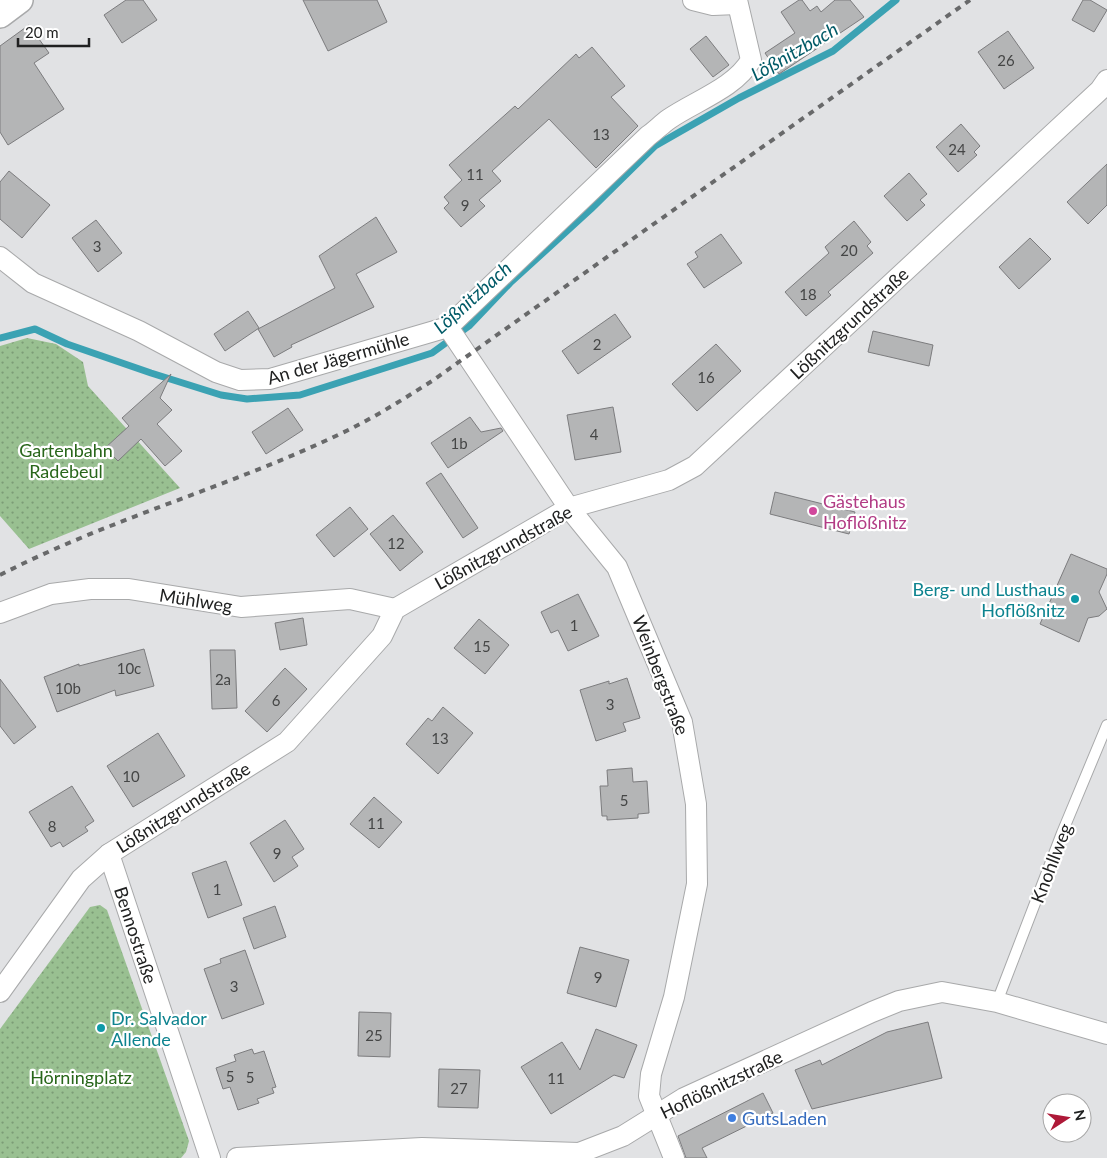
<svg xmlns="http://www.w3.org/2000/svg" width="1107" height="1158" viewBox="0 0 1107 1158" font-family="Lato,sans-serif">
  <defs>
    <pattern id="green-dots" width="8" height="8" patternUnits="userSpaceOnUse" patternTransform="scale(1.25)"><rect width="8" height="8" fill="#99c091"/><path d="M2 2h.1M6 6h.1" fill="none" stroke="#7c9c76" stroke-width="1.8" stroke-linecap="round"/></pattern>
  </defs>
  <rect width="100%" height="100%" fill="#e1e2e4"/>
  <g fill="url(#green-dots)">
    <path d="M27,338L56,344L83,362L88,386L180,488L29,549L0,516V346Z"/>
    <path d="M100,905L107,910L189,1141L186,1152L181,1158H0V1029L90,907Z"/>
  </g>
  <g fill="none" stroke-linecap="round" stroke-linejoin="round">
    <path stroke="#3ba2b3" stroke-width="7" d="M0,338L35,329L67,344L151,373L221,395L247,399L300,395L432,353L469,326L510,283L591,209L655,146L739,98L833,51L896,0"/>
  </g>
  <g fill="#b4b5b6" stroke="#7c7c7e">
    <path d="M126,0H143L157,20L122,43L104,15Z"/>
    <path d="M303,0H377L387,22L328,51Z"/>
    <path d="M799,0H802L810,11L817,6L821,12L835,0H850L864,17L779,74L765,53L795,33L781,12Z"/>
    <path d="M1083,0H1090L1107,10L1094,32L1072,20Z"/>
    <path d="M29,25L49,53L34,63L64,109L8,145L0,132V46Z"/>
    <path d="M1008,31L1034,68L1004,89L978,52Z"/>
    <path d="M706,36L729,65L713,77L690,49Z"/>
    <path d="M592,47L625,86L611,97L638,126L596,168L549,119L492,171L501,181L479,200L485,206L461,227L444,208L449,203L444,197L462,180L449,165L515,106L518,109L576,54L579,58Z"/>
    <path d="M961,124L980,146L974,152L977,155L958,172L936,147Z"/>
    <path d="M1107,164V205L1088,224L1067,202Z"/>
    <path d="M9,171L50,205L22,238L0,219V182Z"/>
    <path d="M909,173L927,194L920,200L925,205L907,221L884,196Z"/>
    <path d="M376,217L397,252L356,274L374,307L291,345L292,347L274,357L258,329L335,288L319,256Z"/>
    <path d="M96,220L122,253L98,272L72,238Z"/>
    <path d="M854,221L871,242L867,246L873,253L828,292L831,295L806,316L785,292L829,253L825,247Z"/>
    <path d="M721,234L742,263L704,288L687,264L698,257L695,252Z"/>
    <path d="M1030,238L1051,259L1019,289L999,267Z"/>
    <path d="M248,311L259,328L225,351L214,334Z"/>
    <path d="M615,314L631,337L578,374L562,351Z"/>
    <path d="M873,331L933,345L929,366L868,352Z"/>
    <path d="M716,344L741,371L697,411L672,384Z"/>
    <path d="M171,374L160,398L172,410L157,424L182,451L165,466L141,439L118,461L105,448L129,426L122,418Z"/>
    <path d="M613,407L621,452L575,460L567,415Z"/>
    <path d="M288,408L303,430L266,454L252,432Z"/>
    <path d="M470,417L481,432L501,428L503,431L448,468L431,443Z"/>
    <path d="M441,473L478,528L463,538L426,483Z"/>
    <path d="M775,492L855,512L849,534L770,514Z"/>
    <path d="M350,507L368,529L334,557L316,535Z"/>
    <path d="M393,515L423,552L400,571L370,534Z"/>
    <path d="M1071,554L1107,569V574L1099,592L1107,609L1099,616L1088,618L1079,642L1040,624Z"/>
    <path d="M578,594L599,636L568,651L558,630L551,633L541,612Z"/>
    <path d="M303,618L307,645L280,650L275,623Z"/>
    <path d="M479,619L509,645L485,674L454,648Z"/>
    <path d="M144,649L154,686L116,696L115,690L57,712L44,677L79,664V666Z"/>
    <path d="M210,650H235L237,708L212,709Z"/>
    <path d="M285,668L307,689L267,732L245,711Z"/>
    <path d="M627,678L640,718L623,723L626,731L596,741L580,690L609,681V684Z"/>
    <path d="M0,679L36,727L14,744L0,726Z"/>
    <path d="M443,707L473,733L438,774L406,744L428,718L432,721Z"/>
    <path d="M158,733L185,776L133,807L107,766Z"/>
    <path d="M632,768L633,782L647,781L649,813L638,814V818L607,820V816H602L600,786H608L607,770Z"/>
    <path d="M72,786L94,821L85,827L88,831L63,847L60,842L51,847L29,812Z"/>
    <path d="M374,797L402,822L379,848L350,824Z"/>
    <path d="M285,820L304,849L292,857L298,866L274,882L250,843Z"/>
    <path d="M226,861L242,905L208,918L192,873Z"/>
    <path d="M275,906L286,937L254,949L243,918Z"/>
    <path d="M580,947L629,960L616,1007L567,993Z"/>
    <path d="M245,950L264,1004L222,1019L204,969L221,963L220,959Z"/>
    <path d="M359,1012L391,1013L390,1057L358,1056Z"/>
    <path d="M928,1022L942,1078L812,1109L795,1070L820,1060L822,1065L887,1032Z"/>
    <path d="M596,1029L637,1045L624,1078L614,1075L551,1114L521,1067L562,1042L580,1070Z"/>
    <path d="M252,1049L254,1054L264,1051L276,1087L272,1088L274,1093L257,1099L259,1103L238,1110L230,1087L223,1089L216,1068L236,1061L234,1055Z"/>
    <path d="M439,1069L480,1070L478,1108L438,1107Z"/>
    <path d="M763,1093L773,1113L702,1148L707,1158H686L678,1136Z"/>
  </g>
  <g fill="none" stroke-linecap="round" stroke-linejoin="round">
    <defs>
      <path id="service" d="M997,1002L1062,833L1107,725"/>
      <g id="minor">
        <path d="M693,0L713,5L737,4"/>
        <path d="M0,257L33,283L139,331L216,372L240,380L270,379L448,327L648,136C655,131 662,124 669,119C695,101 735,88 751,60L737,0"/>
        <path d="M448,327L569,508L617,567L682,722L696,804L697,884L674,997L651,1074L649,1096L674,1158"/>
        <path d="M0,613L51,594L90,589H129L241,607L350,599L395,609"/>
        <path d="M109,854L210,1158"/>
        <path d="M0,992L81,879L109,854L287,742L382,636L395,609L569,508L669,480L695,466L1100,90L1107,80"/>
        <path d="M237,1158L422,1148L579,1153L623,1136L684,1098L872,1012L899,1001L942,992L997,1002L1107,1034"/>
      </g>
      <path id="tertiary" d="M0,15L20,0"/>
    </defs>
    <use href="#service" stroke="#a8a9aa" stroke-width="12"/>
    <use href="#minor" stroke="#a8a9aa" stroke-width="22"/>
    <use href="#tertiary" stroke="#a8a9aa" stroke-width="28"/>
    <use href="#service" stroke="#fff" stroke-width="10"/>
    <use href="#minor" stroke="#fff" stroke-width="20"/>
    <use href="#tertiary" stroke="#fff" stroke-width="25"/>
    <path stroke="#68696a" stroke-width="4" stroke-dasharray="6 6" stroke-linecap="butt" d="M0,575C109,519 229,487 340,434C372,419 402,400 432,381L970,0"/>
  </g>
  <circle fill="#d1479c" stroke="#fff" stroke-width="2" cx="813" cy="511" r="5"/>
  <g fill="#0f9aa8" stroke="#fff" stroke-width="2">
    <circle cx="1075" cy="599" r="5"/>
    <circle cx="101" cy="1028" r="5"/>
  </g>
  <circle fill="#3f7fe0" stroke="#fff" stroke-width="2" cx="732" cy="1118" r="5"/>
  <g text-anchor="middle" dominant-baseline="central" stroke-width="4.5" stroke-linejoin="round" paint-order="stroke">
    <g font-size="15" fill="#454646">
      <text x="1006" y="60">26</text>
      <text x="601" y="134">13</text>
      <text x="957" y="149">24</text>
      <text x="475" y="174">11</text>
      <text x="465" y="205">9</text>
      <text x="97" y="246">3</text>
      <text x="849" y="250">20</text>
      <text x="808" y="294">18</text>
      <text x="597" y="344">2</text>
      <text x="706" y="377">16</text>
      <text x="594" y="434">4</text>
      <text x="459" y="443">1b</text>
      <text x="396" y="543">12</text>
      <text x="574" y="625">1</text>
      <text x="482" y="646">15</text>
      <text x="129" y="668">10c</text>
      <text x="223" y="679">2a</text>
      <text x="68" y="688">10b</text>
      <text x="276" y="700">6</text>
      <text x="610" y="704">3</text>
      <text x="440" y="738">13</text>
      <text x="131" y="776">10</text>
      <text x="624" y="800">5</text>
      <text x="376" y="823">11</text>
      <text x="52" y="826">8</text>
      <text x="277" y="853">9</text>
      <text x="217" y="889">1</text>
      <text x="598" y="977">9</text>
      <text x="234" y="986">3</text>
      <text x="374" y="1035">25</text>
      <text x="230" y="1076">5</text>
      <text x="250" y="1077">5</text>
      <text x="556" y="1078">11</text>
      <text x="459" y="1088">27</text>
    </g>
    <g font-size="18" fill="#202121" stroke="#fff">
      <text transform="translate(849 323) rotate(-43)">Lößnitzgrundstraße</text>
      <text transform="translate(338 358) rotate(-16)">An der Jägermühle</text>
      <text transform="translate(503 547) rotate(-29)">Lößnitzgrundstraße</text>
      <text transform="translate(196 600) rotate(9)">Mühlweg</text>
      <text transform="translate(661 675) rotate(69)">Weinbergstraße</text>
      <text transform="translate(183 807) rotate(-32)">Lößnitzgrundstraße</text>
      <text transform="translate(1051 863) rotate(-69)">Knohllweg</text>
      <text transform="translate(136 935) rotate(72)">Bennostraße</text>
      <text transform="translate(721 1084) rotate(-26)">Hoflößnitzstraße</text>
    </g>
    <g font-size="18" fill="#28661a" stroke="#fff">
      <text x="66" y="450">Gartenbahn<tspan x="66" dy="21">Radebeul</tspan></text>
      <text x="81" y="1077">Hörningplatz</text>
    </g>
    <g font-size="18" fill="#b23c85" stroke="#fff" text-anchor="start">
      <text x="823" y="501">Gästehaus<tspan x="823" dy="21">Hoflößnitz</tspan></text>
    </g>
    <g font-size="18" fill="#0d838f" stroke="#fff" text-anchor="end">
      <text x="1065" y="589">Berg- und Lusthaus<tspan x="1065" dy="21">Hoflößnitz</tspan></text>
      <text x="111" y="1018" text-anchor="start">Dr. Salvador<tspan x="111" dy="21">Allende</tspan></text>
    </g>
    <g font-size="18" fill="#366cbe" stroke="#fff" text-anchor="start">
      <text x="742" y="1118">GutsLaden</text>
    </g>
    <g font-size="19" font-style="italic" fill="#005a67" stroke="#fff">
      <text transform="translate(794 51) rotate(-30)">Lößnitzbach</text>
      <text transform="translate(472 297) rotate(-42)">Lößnitzbach</text>
    </g>
  </g>
  <g transform="translate(1067 1118) rotate(78)"><circle r="24" fill="#ffffff" stroke="#a6a6a6"/>
  <path d="M0-4L9 19L0 12L-9 19Z" fill="#ae1938"/>
  <text y="-8" font-size="14" font-weight="bold" text-anchor="middle" fill="#202121">N</text>
  </g>
  <path d="M18 38v8h71v-8" fill="none" stroke="#202121" stroke-width="2.5"/>
  <text x="25" y="38" font-size="15" fill="#202121" stroke="#ffffff" stroke-width="4" paint-order="stroke">20 m</text>
</svg>
